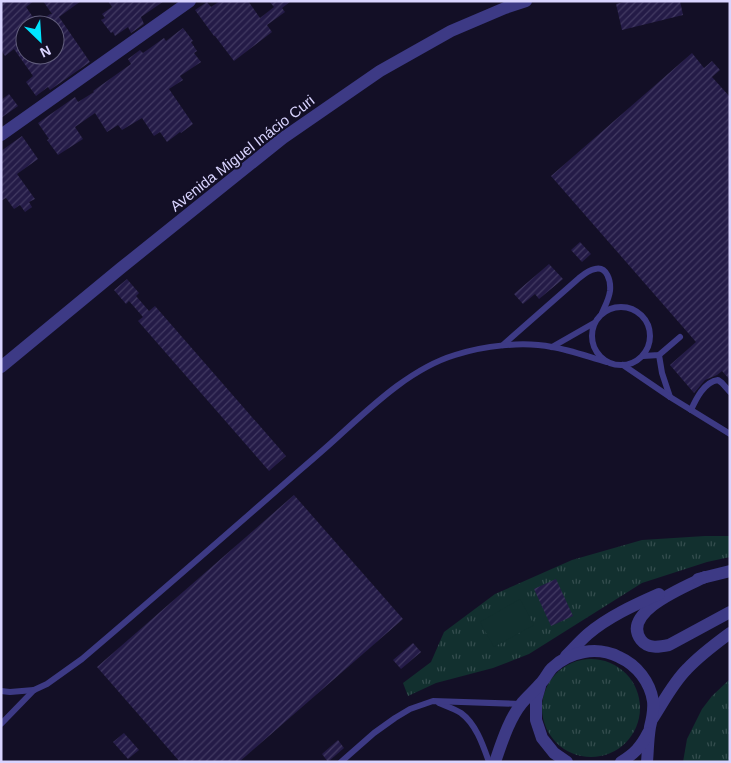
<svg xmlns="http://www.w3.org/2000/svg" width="731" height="763" viewBox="0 0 731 763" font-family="Helvetica,sans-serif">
  <defs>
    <pattern id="grass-tufts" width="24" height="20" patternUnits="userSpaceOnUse" patternTransform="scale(1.25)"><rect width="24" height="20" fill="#12302f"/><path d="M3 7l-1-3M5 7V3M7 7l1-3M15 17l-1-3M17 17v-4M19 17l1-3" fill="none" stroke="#344d4e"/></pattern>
    <pattern id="building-hatch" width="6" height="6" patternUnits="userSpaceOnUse" patternTransform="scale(1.25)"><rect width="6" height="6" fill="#241b47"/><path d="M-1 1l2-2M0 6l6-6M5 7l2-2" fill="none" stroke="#433b63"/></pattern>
  </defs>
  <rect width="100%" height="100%" fill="#130f26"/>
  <g fill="url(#grass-tufts)">
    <path d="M705,536H730V557L707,562L642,583L529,654L493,668L436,683L408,696L403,683L431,662L444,632L495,594L572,560L642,540Z"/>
    <circle cx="591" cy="708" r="49"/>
    <path d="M730,679V762H683L687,739L702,709L712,696Z"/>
  </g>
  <path fill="#12302f" d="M520,599L534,625L494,647L480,622Z"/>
  <g fill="url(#building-hatch)" fill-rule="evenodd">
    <path d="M1,1H34L26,7L37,23L50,14H52L43,1H81L59,17L90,62L50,90L48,87L36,96L26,82L33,76L31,73L14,49L5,56L1,50ZM25,25H55V55H25Z"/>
    <path d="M108,1H164L141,17L144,24L131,33L128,27L115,36L113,32L111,33L101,20L105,18L102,14L112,7Z"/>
    <path d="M220,1H248L260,18L274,7L269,1H291L282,8L285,12L267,25L272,32L234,61L215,36H214L195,10L207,2L211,7Z"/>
    <path d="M628,1H680L683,15L622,30L616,4Z"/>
    <path d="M183,28L193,41L191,42L197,51L194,53L201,62L180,76L183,80L169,89L193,124L181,133L180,132L167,142L160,132L154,136L142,118L122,130L118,125L107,132L95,113L75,127L83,139L58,155L47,140L49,139L38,123L75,97L78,102L94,92L93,91L131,64L128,59L140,50L143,53L164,38L166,41Z"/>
    <path d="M692,53L704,68L712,61L720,70L712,77L730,97V380L722,371L717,375L705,380L694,393L670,365L696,342L551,176Z"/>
    <path d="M9,94L18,106L1,118V100Z"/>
    <path d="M22,136L38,159L17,174L35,199L29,202L32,207L25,212L20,205L14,209L6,198L1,201V151Z"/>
    <path d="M580,242L591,254L582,262L571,250Z"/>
    <path d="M549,264L563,279L539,299L535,294L523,304L514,294Z"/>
    <path d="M127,279L139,293L136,296L149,311L155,306L286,456L269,471L138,321L143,317L129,301L126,304L114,290Z"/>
    <path d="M294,495L403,619L239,762H180L97,667Z"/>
    <path d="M556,579L573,616L551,626L534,589Z"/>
    <path d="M413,643L421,652L401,669L393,660Z"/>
    <path d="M124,733L139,750L128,759L113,742Z"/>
    <path d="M338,740L344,748L328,762L322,754Z"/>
  </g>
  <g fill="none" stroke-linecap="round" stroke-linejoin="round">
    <g stroke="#3d3a85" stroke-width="6">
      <circle cx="621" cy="336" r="29"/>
      <path d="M503,345L578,279C583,275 588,270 595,269C607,266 611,281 610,291C609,299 605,306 602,313"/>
      <path d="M552,347L594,323"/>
      <path d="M659,355L662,373L670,397"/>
      <path d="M643,356L659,355L680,337"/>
      <path d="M623,365L670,397L730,434"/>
      <path d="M691,410C696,399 704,382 718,380L722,383L730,392"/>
      <path d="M1,691L10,692L34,690"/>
      <path d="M439,703C446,706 455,709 461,713C476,724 483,745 489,762"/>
      <path d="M1,724L34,690L47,684L82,659C155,597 227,534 299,471C313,459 327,447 341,434C374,404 412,368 455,355C483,346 522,341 552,347C570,350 589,357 607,362"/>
      <path d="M341,762L374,733L395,718L410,709L433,701L521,704"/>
    </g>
    <path stroke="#3d3a85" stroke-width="12" d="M1,135L190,1"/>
    <g stroke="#3d3a85" stroke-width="12">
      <path d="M1,367L121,268L283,138L380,71L451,31L505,8L526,1"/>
      <path d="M705,577C687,586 620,612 641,640C648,649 659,647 669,645L730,612"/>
      <path d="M698,579L730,571"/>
      <path d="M566,656C573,649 580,641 588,634C608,617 634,605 659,594"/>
      <path d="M540,686L536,700V720L542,738L554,753L567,762"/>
      <path d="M653,718C664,701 673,683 687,669C700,655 715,644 730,633"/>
      <path d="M495,762C502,742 509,719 522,703C528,696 535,690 541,683C545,679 548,672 552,668C570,651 597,646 619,657C637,665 650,682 653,701C654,710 652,719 650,727C648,739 648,750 647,762"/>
      <path d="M621,762C634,754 641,747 648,733"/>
    </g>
  </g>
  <g text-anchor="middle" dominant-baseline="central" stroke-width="4" stroke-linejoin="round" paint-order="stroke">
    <g font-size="15" fill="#d9d4ff" stroke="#130f26">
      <text transform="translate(242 153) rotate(-38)">Avenida Miguel Inácio Curi</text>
    </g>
  </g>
  <rect width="731" height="763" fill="none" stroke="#d9d4ff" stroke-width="5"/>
  <g transform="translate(40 40) rotate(155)"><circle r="24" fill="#130f26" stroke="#625e7d"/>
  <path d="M0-4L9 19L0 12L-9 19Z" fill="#00e5ff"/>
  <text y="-8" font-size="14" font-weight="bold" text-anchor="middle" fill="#d9d4ff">N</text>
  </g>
</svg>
